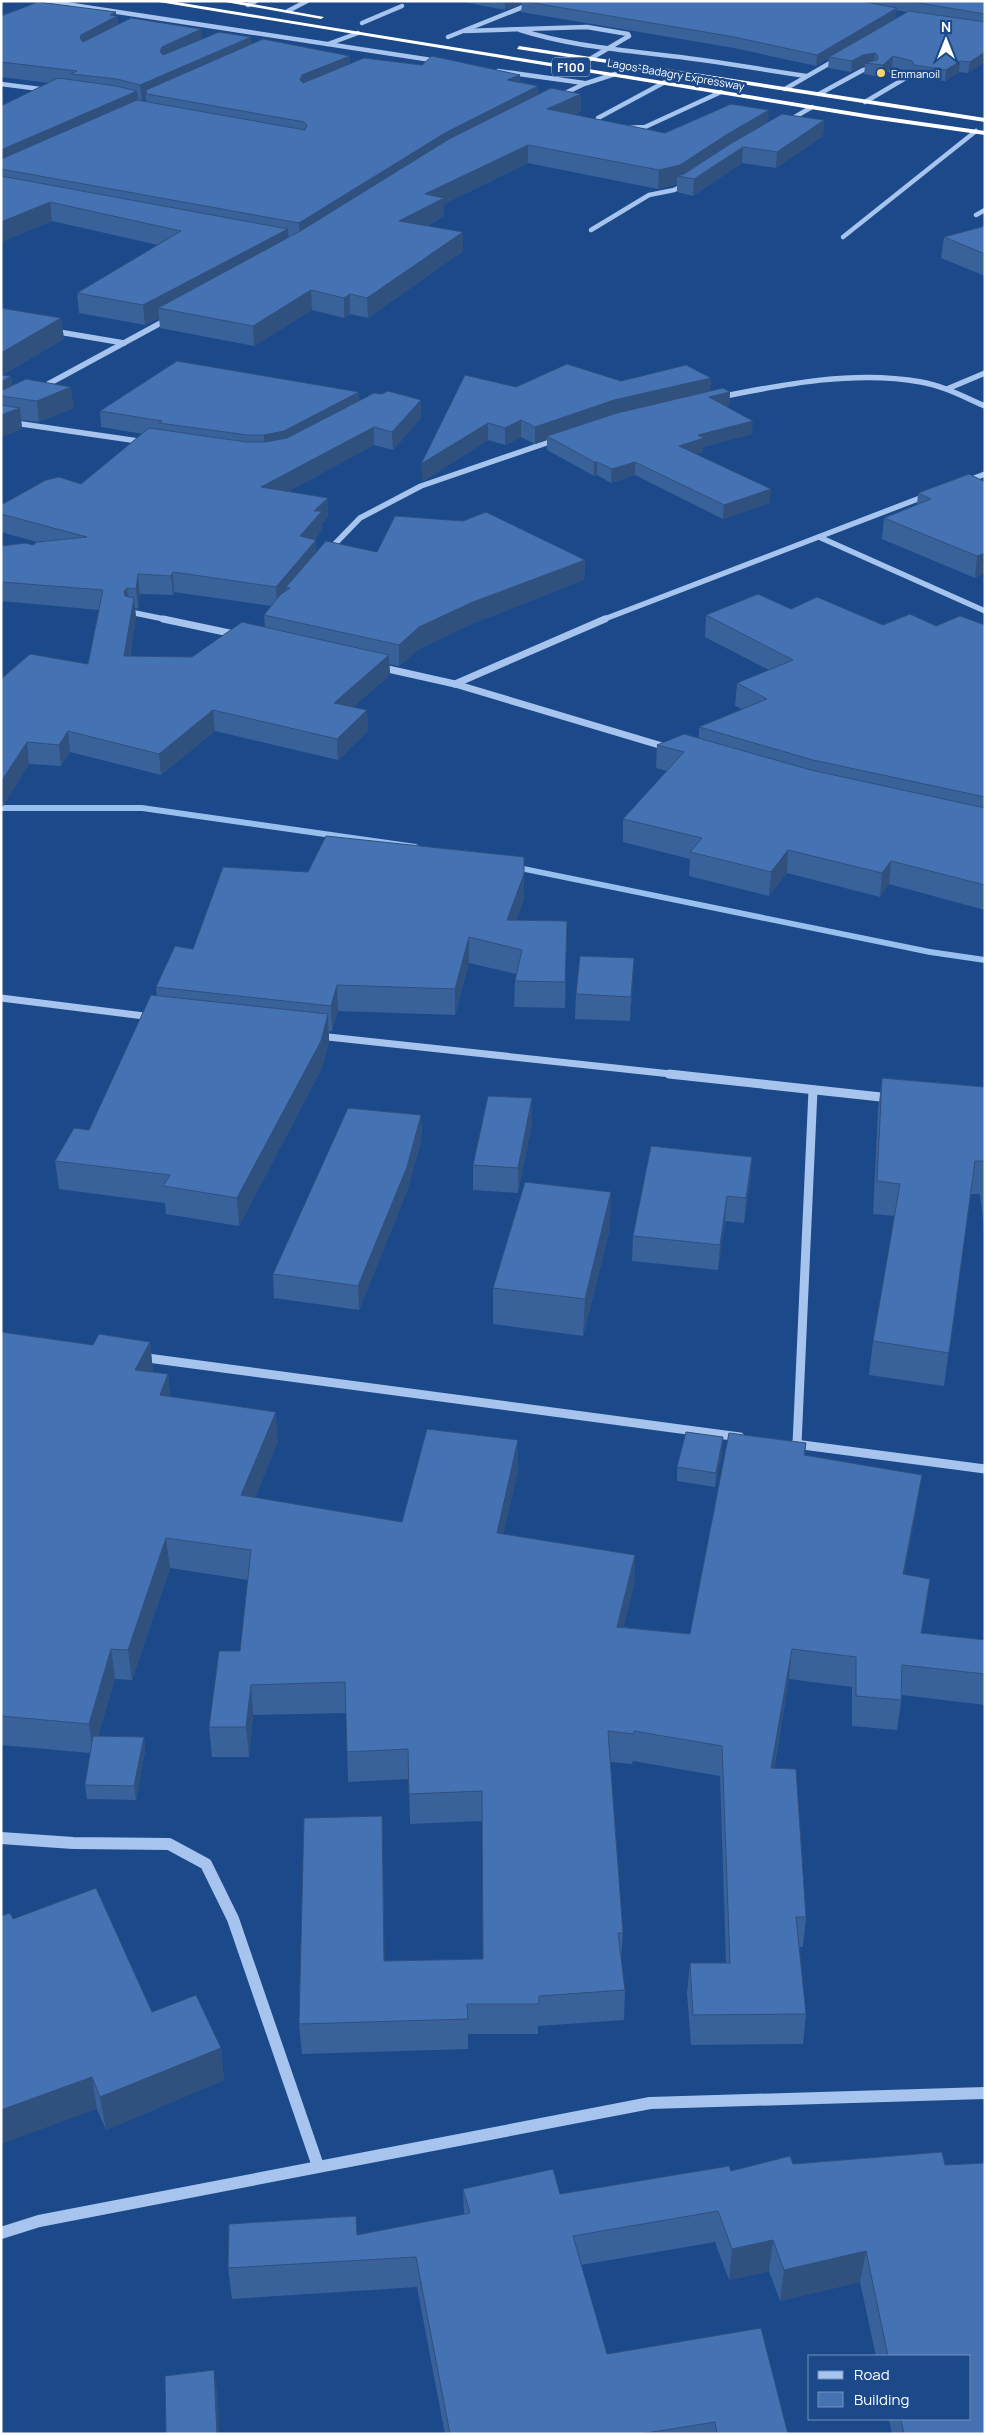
<svg xmlns="http://www.w3.org/2000/svg" width="986" height="2435" viewBox="0 0 986 2435" font-family="Manrope,sans-serif">
  <rect width="100%" height="100%" fill="#1b498a"/>
  <g fill="none" stroke-linecap="round" stroke-linejoin="round">
    <g fill="#99bfef" fill-rule="evenodd">
      <path d="M1,805H142L416,844L421,847L416,850L142,811H1Z"/>
      <path d="M509,863L930,949L985,957V963L930,955L505,868V864Z"/>
    </g>
    <g stroke="#a6c4ed" stroke-width="4.5">
      <path d="M46,1L438,61"/>
      <path d="M248,5L256,1"/>
      <path d="M288,11L307,1"/>
      <path d="M362,23L402,6"/>
      <path d="M520,30C567,45 614,49 662,55C710,60 758,69 806,76"/>
      <path d="M465,31L587,27L628,34L629,36L590,59"/>
      <path d="M448,37L538,1"/>
      <path d="M328,44L358,33"/>
      <path d="M498,71L584,83"/>
      <path d="M1,84L48,90"/>
      <path d="M785,89L837,59"/>
      <path d="M819,94L863,70L873,68"/>
      <path d="M559,96L584,84L615,74"/>
      <path d="M865,102L909,76L891,71"/>
      <path d="M786,122L812,107"/>
      <path d="M606,124L598,121V118L665,82"/>
      <path d="M626,128L645,127L721,92"/>
      <path d="M976,215L985,210"/>
      <path d="M591,230L649,195L674,190L686,184"/>
      <path d="M843,237L976,131"/>
    </g>
    <g stroke="#a6c4ed" stroke-width="5.5">
      <path d="M53,331L124,343"/>
      <path d="M39,389L168,319"/>
      <path d="M947,389L985,373"/>
      <path d="M720,397C785,384 855,370 921,382C944,386 964,397 985,406"/>
      <path d="M1,421L145,442"/>
      <path d="M964,482L985,474"/>
      <path d="M819,537L985,611"/>
      <path d="M328,551L360,518L421,486L558,439"/>
      <path d="M130,612L169,620"/>
      <path d="M602,620L928,495"/>
    </g>
    <g stroke="#a6c4ed" stroke-width="7">
      <path d="M163,619L239,635"/>
      <path d="M379,667L455,684L669,748"/>
      <path d="M455,684L605,619"/>
      <path d="M1,998L152,1017"/>
      <path d="M319,1036L680,1075"/>
    </g>
    <g stroke="#a6c4ed" stroke-width="9">
      <path d="M669,1074L890,1098"/>
      <path d="M140,1357L740,1437"/>
      <path d="M795,1444L985,1469"/>
      <path d="M797,1444L813,1090"/>
    </g>
    <g stroke="#a6c4ed" stroke-width="12">
      <path d="M1,1838L73,1843L169,1844L206,1864L233,1919L318,2166"/>
      <path d="M1,2233L39,2221L650,2103L985,2093"/>
    </g>
    <g fill="#fff" fill-rule="evenodd">
      <path d="M153,1H170L872,115L985,131V135L872,119Z"/>
      <path d="M220,1H236L324,17L321,19Z"/>
      <path d="M519,46L985,118V122L517,49Z"/>
    </g>
  </g>
  <g fill="#3a629a" fill-rule="evenodd">
    <path d="M459,1H985V62L968,73L959,72L945,81L913,77L911,72L892,67L882,77L864,74L865,66H862L851,72L828,68L829,58L816,66L734,48L521,12L522,4L505,10ZM896,10L907,12L896,18Z"/>
    <path d="M116,12V16H117L118,24L201,29V39L350,56V64L422,65L520,75V82L538,86V95L581,111L574,115L665,133L769,122L824,120L823,136L776,168L742,163L693,196L677,192V184L658,189L528,163L444,204V216L427,226L463,232V251L368,318L350,314L344,318L312,310L254,346L160,328L159,318L145,325L79,313L77,293L158,245L52,221L1,242V106L49,83L1,77V16ZM146,99L147,102L138,100L142,101Z"/>
    <path d="M985,226V276L941,258L944,237Z"/>
    <path d="M1,308L61,318L64,339L2,375L11,376L12,386L74,408L39,422L21,420L22,429L1,437Z"/>
    <path d="M711,378L710,391L730,392L729,405L725,406L752,434L703,447V452L696,454L770,503L723,519L635,475L611,483L597,475L594,476L547,450V440L535,444L521,437L505,445L488,440L422,482L516,387L621,381Z"/>
    <path d="M359,400L421,418L393,450L374,445L289,491L328,517L322,523V530L315,539L316,540V552H377L585,560L584,580L474,623L419,649L399,666L389,664L390,675L353,707L367,710L368,731L338,760L215,731L161,775L70,752L61,766L29,764L3,806H1V679L88,664L99,610L1,601V546L33,545L37,542L1,532V505L81,484L143,434L101,427L100,411ZM174,592L271,606L264,615L265,627L192,657L130,656L136,618L135,608L138,609L140,594L173,595Z"/>
    <path d="M985,482V573L975,578L882,539L884,518L917,505L918,493Z"/>
    <path d="M791,609L883,625L936,626L985,625V910L889,884L880,897L787,873L769,896L689,876L690,859L623,842V819L667,771L656,768L657,745L699,738V727L742,709L735,706L737,683L769,670L705,637L706,615Z"/>
    <path d="M524,899L516,920L567,921L565,1008L514,1007L515,981L516,974L469,963L455,1015L338,1011L332,1031H329V1042L322,1068L239,1226L166,1214L165,1203L59,1189L55,1161L89,1130L157,996L156,987L193,949Z"/>
    <path d="M634,958L630,1021L575,1019L576,994Z"/>
    <path d="M882,1078L985,1087V1236L980,1194H970L944,1386L869,1375L873,1341L895,1216L873,1214L878,1110Z"/>
    <path d="M421,1115L422,1138L407,1191L359,1310L274,1298L273,1274Z"/>
    <path d="M532,1123L518,1193L473,1190V1165Z"/>
    <path d="M752,1157L750,1182L744,1223L725,1221L718,1270L632,1261L633,1236Z"/>
    <path d="M610,1228L583,1336L493,1324V1288Z"/>
    <path d="M1,1332L93,1345L150,1342L153,1372L168,1374L170,1396L278,1441L255,1498L402,1522L518,1470L503,1534L635,1555L634,1585L623,1627L690,1634L806,1443L805,1455L917,1505L904,1575L926,1609L921,1633L985,1640V1705L902,1695L897,1730L852,1726V1687L789,1679L774,1769L806,1917L803,1947H799L806,2014L803,2044L691,2045L687,1993L690,1963H726L720,1776L633,1761L632,1764L610,1762L623,1933L621,1959L625,1990L624,2020L538,2026V2034H468V2049L302,2054L299,2024L382,1816L383,1846L384,1961L483,1959L482,1821L410,1824L409,1779L348,1782L346,1713L253,1715L249,1757H212L209,1727L240,1651L248,1580L170,1568L132,1680L115,1679L98,1736L144,1737L145,1751L136,1800L87,1799L85,1785L90,1753L1,1745Z"/>
    <path d="M723,1437L722,1451L715,1487L677,1481V1467Z"/>
    <path d="M13,1919L152,2012L221,2048L224,2080L106,2130Z"/>
    <path d="M942,2152L985,2434H892L889,2419H970V2356H876L860,2282L780,2301L769,2271L729,2280L715,2242L581,2265L607,2354L788,2434H445L417,2287L232,2299L228,2268L357,2235L464,2214L463,2189L560,2194L731,2171L793,2164Z"/>
  </g>
  <g fill="#30507d">
    <path d="M505,1H528H522V4L505,10Z"/>
    <path d="M897,8L896,19L829,57V58L816,66L817,55Z"/>
    <path d="M116,12V17L117,16L119,31L83,50L80,38L81,35L110,15Z"/>
    <path d="M201,29L202,44L163,63L160,52L162,47Z"/>
    <path d="M251,37L252,52L146,90V99L142,101L140,85Z"/>
    <path d="M985,52V62L968,73L970,62Z"/>
    <path d="M875,53L874,64L865,63V66H862L851,72L852,61L863,55Z"/>
    <path d="M350,56V72L303,93L300,80L302,75Z"/>
    <path d="M893,56L892,67L882,77L883,65Z"/>
    <path d="M960,61L959,72L945,81L946,70Z"/>
    <path d="M520,75V92L507,80Z"/>
    <path d="M538,86V103L300,242L299,223L445,133Z"/>
    <path d="M137,91L139,108L1,169V150Z"/>
    <path d="M581,94V111L547,127V109Z"/>
    <path d="M769,110L768,128L687,178L677,176V184L658,189L659,170L726,135Z"/>
    <path d="M824,120L823,136L776,168L777,152Z"/>
    <path d="M528,145V163L444,204V216L400,240L399,221L425,194Z"/>
    <path d="M743,147L742,163L693,196L694,179Z"/>
    <path d="M50,202L52,221L1,242V222Z"/>
    <path d="M288,229L289,248L158,308L159,318L145,325L143,305Z"/>
    <path d="M463,232V251L368,318L367,298Z"/>
    <path d="M311,290L312,310L254,346L253,326Z"/>
    <path d="M350,294V314L344,318V298Z"/>
    <path d="M61,318L64,339L1,375V353Z"/>
    <path d="M11,376L13,397L1,396V382Z"/>
    <path d="M711,378L710,395L547,436V440L535,444V427L614,400Z"/>
    <path d="M71,387L74,408L39,422L37,401Z"/>
    <path d="M359,392L360,408L265,451L264,435Z"/>
    <path d="M730,392L729,405L708,410L709,397Z"/>
    <path d="M421,400V418L393,450L392,432Z"/>
    <path d="M20,408L22,429L1,437V415Z"/>
    <path d="M521,420V437L505,445V428Z"/>
    <path d="M753,421L752,434L703,447V452L678,459L679,446L698,435Z"/>
    <path d="M488,423V440L422,482L421,464Z"/>
    <path d="M374,427V445L262,506L261,487Z"/>
    <path d="M594,462H597V475L594,476Z"/>
    <path d="M635,462V475L611,483L612,469Z"/>
    <path d="M771,489L770,503L723,519L724,505Z"/>
    <path d="M328,498V517L322,523V530L301,555L300,536L314,511Z"/>
    <path d="M316,540V559L290,588L286,587L287,595L277,607L276,587Z"/>
    <path d="M985,553V573L975,578L977,556Z"/>
    <path d="M585,560L584,580L474,623L419,649L399,666V645L419,627L473,602Z"/>
    <path d="M173,572L174,592L173,595L171,576Z"/>
    <path d="M138,574L140,594L138,609L136,589Z"/>
    <path d="M127,588L129,607L124,591Z"/>
    <path d="M134,598L136,618L126,676L124,656Z"/>
    <path d="M389,655L390,675L335,723L334,703Z"/>
    <path d="M213,710L215,731L161,775L159,754Z"/>
    <path d="M367,710L368,731L338,760L337,739Z"/>
    <path d="M68,731L70,752L61,766L59,745Z"/>
    <path d="M27,742L29,764L3,806L1,795V782Z"/>
    <path d="M788,850L787,873L769,896L771,872Z"/>
    <path d="M891,861L889,884L880,897L882,873Z"/>
    <path d="M524,874V899L507,945V920Z"/>
    <path d="M469,937V963L455,1015V989Z"/>
    <path d="M634,958L633,982L630,1021L631,997Z"/>
    <path d="M337,985L338,1011L332,1031L331,1006Z"/>
    <path d="M328,1014L329,1042L322,1068L239,1226L237,1198Z"/>
    <path d="M532,1098V1123L518,1193V1168Z"/>
    <path d="M421,1115L422,1138L407,1191L359,1310L358,1286Z"/>
    <path d="M752,1157L750,1182L744,1223L746,1198Z"/>
    <path d="M611,1192L610,1228L583,1336L585,1299Z"/>
    <path d="M727,1196L725,1221L718,1270L720,1245Z"/>
    <path d="M150,1342L153,1372L139,1400L135,1370Z"/>
    <path d="M168,1374L171,1404L160,1395Z"/>
    <path d="M276,1412L278,1441L244,1525L241,1495Z"/>
    <path d="M723,1437L722,1451L715,1487L716,1473Z"/>
    <path d="M518,1440V1470L497,1563V1533Z"/>
    <path d="M922,1475L917,1505L899,1604L903,1574Z"/>
    <path d="M166,1538L170,1568L132,1680L128,1650Z"/>
    <path d="M635,1555L634,1585L616,1657L617,1627Z"/>
    <path d="M930,1579L926,1609L916,1663Z"/>
    <path d="M111,1649L115,1679L93,1754L89,1724Z"/>
    <path d="M792,1649L789,1679L768,1799L771,1768Z"/>
    <path d="M251,1685L253,1715L249,1757L246,1727Z"/>
    <path d="M144,1737L145,1751L136,1800L134,1786Z"/>
    <path d="M382,1816L383,1846L385,1991L384,1961Z"/>
    <path d="M221,2048L224,2080L106,2130L100,2097Z"/>
    <path d="M92,2077L97,2109L1,2144V2110Z"/>
    <path d="M773,2240L769,2271L729,2280L732,2249Z"/>
    <path d="M866,2251L860,2282L780,2301L784,2270Z"/>
    <path d="M214,2370L218,2395L219,2434H217Z"/>
  </g>
  <g fill="#4472b3" stroke="#30507d">
    <path d="M522,1H861L897,8L817,55L734,37Z"/>
    <path d="M908,1H985V14Z"/>
    <path d="M38,2L116,12L110,15L117,16L81,35L80,38L83,42L131,18L201,29L162,47L160,52L163,55L219,32L251,37L140,85L117,79L71,74L77,71L1,62V16Z"/>
    <path d="M909,11L985,22V52L970,62L960,61L946,70L914,65L912,61L893,56L883,65L865,63L877,60L878,56L875,53L863,55L852,61L829,57Z"/>
    <path d="M263,39L350,56L302,75L300,80L303,83L364,58L422,65L432,56L520,75L507,80L538,86L445,133L299,223L1,169V159L137,100L305,130L307,125L304,122L147,94L146,90Z"/>
    <path d="M58,78L116,86L137,91L1,150V106Z"/>
    <path d="M551,88L581,94L547,109L665,133L731,104L769,110L726,135L680,165L659,170L528,145L425,194L444,198L399,221L463,232L367,298L350,294L344,298L311,290L253,326L158,308L302,230L449,139Z"/>
    <path d="M782,114L824,120L777,152L743,147L694,179L677,176L684,174L730,144Z"/>
    <path d="M1,176L288,229L143,305L77,293L181,231L50,202L1,222Z"/>
    <path d="M985,226V254L944,237Z"/>
    <path d="M1,308L61,318L1,353Z"/>
    <path d="M177,361L359,392L284,431L264,435H247L159,423L162,421L100,411Z"/>
    <path d="M567,364L621,381L686,365L711,378L614,400L535,427L521,420L505,428L488,423L421,464L465,375L516,387Z"/>
    <path d="M1,375L11,376L1,382Z"/>
    <path d="M26,379L71,387L37,401L1,396V391Z"/>
    <path d="M723,388L730,392L709,397L753,421L698,435L704,438L679,446L771,489L724,505L635,462L612,469L597,462H594L547,436L617,413Z"/>
    <path d="M388,391L421,400L392,432L374,427L261,487L328,498L314,511H322L300,536L316,540L276,587L173,572L171,576L138,574L136,589L127,588L124,591L125,596L134,598L124,656L192,657L242,622L389,655L334,703L367,710L337,739L213,710L159,754L68,731L59,745L27,742L1,782V679L30,654L88,664L103,590L1,582V546L26,543L33,545L37,542L87,537L1,514V505L46,480L59,477L81,484L149,428L246,442H265L287,438L374,393L382,394Z"/>
    <path d="M1,405L20,408L1,415Z"/>
    <path d="M969,474L985,482V553L977,556L884,518L931,499L918,493Z"/>
    <path d="M486,512L585,560L473,602L419,627L399,645L264,615L280,595L290,588L286,587L326,541L377,552L395,516L463,521Z"/>
    <path d="M758,594L791,609L817,597L883,625L910,614L936,626L960,616L985,625V797L813,760L699,727L767,699L737,683L793,660L706,615Z"/>
    <path d="M684,734L811,770L985,808V885L891,861L882,873L788,850L771,872L690,852L702,838L623,819L684,752L657,745Z"/>
    <path d="M326,836L524,857V874L507,920L567,921L565,982L515,981L522,950L469,937L455,989L337,985L331,1006L156,987L175,946L193,949L223,867L308,872Z"/>
    <path d="M580,956L634,958L631,997L576,994Z"/>
    <path d="M151,995L328,1014L321,1041L237,1198L163,1186L170,1175L55,1161L74,1128L89,1130Z"/>
    <path d="M882,1078L985,1087V1161H975L949,1353L873,1341L900,1184L877,1181Z"/>
    <path d="M488,1096L532,1098L518,1168L473,1165Z"/>
    <path d="M348,1108L421,1115L407,1167L358,1286L273,1274Z"/>
    <path d="M651,1146L752,1157L746,1198L727,1196L720,1245L633,1236Z"/>
    <path d="M525,1182L611,1192L585,1299L493,1288Z"/>
    <path d="M1,1332L93,1345L99,1334L150,1342L135,1370L168,1374L160,1395L276,1412L241,1495L402,1522L427,1429L518,1440L497,1533L635,1555L617,1627L690,1634L729,1433L806,1443L804,1455L922,1475L903,1574L930,1579L921,1633L985,1640V1674L902,1665L901,1700L856,1696V1657L792,1649L771,1768L796,1769L806,1917H796L806,2014L693,2015L690,1963H730L722,1746L634,1731V1734L608,1731L623,1933H618L625,1990L539,1996V2004H467L468,2019L299,2024L304,1818L382,1816L384,1961L483,1959L482,1791L409,1794L408,1749L347,1752L345,1682L251,1685L246,1727H209L219,1651H240L251,1550L166,1538L128,1650L111,1649L89,1724L1,1716Z"/>
    <path d="M686,1432L723,1437L716,1473L677,1467Z"/>
    <path d="M93,1736L144,1737L134,1786L85,1785Z"/>
    <path d="M96,1888L152,2012L196,1995L221,2048L100,2097L92,2077L1,2110V1916L10,1913L13,1919Z"/>
    <path d="M942,2152L945,2165L985,2163V2434H904L901,2419H970V2356H888L866,2251L784,2270L773,2240L732,2249L718,2211L573,2236L607,2354L761,2328L788,2434H717L715,2422L640,2434H450L416,2257L228,2268L229,2224L356,2216L357,2235L470,2213L463,2189L553,2169L560,2194L729,2166L731,2171L790,2156L793,2164Z"/>
    <path d="M214,2370L217,2434H166L165,2376Z"/>
  </g>
  <circle fill="#fed563" stroke="#1b498a" stroke-width="2" cx="881" cy="73" r="5"/>
  <g text-anchor="middle" dominant-baseline="central" stroke-width="5" stroke-linejoin="round" paint-order="stroke">
    <g font-size="11" fill="#fff" stroke="#1b498a" text-anchor="start">
      <text x="891" y="73">Emmanoil</text>
    </g>
    <g font-size="11" fill="#fff" stroke="#1b498a">
      <text transform="translate(676 74) rotate(10)">Lagos-Badagry Expressway</text>
    </g>
    <rect fill="#1b498a" stroke="#bbc8dc" stroke-width="1" x="552" y="57.5" width="38" height="19" rx="4"/>
    <g font-size="12" font-weight="bold" fill="#fff">
      <text x="571" y="67">F100</text>
    </g>
  </g>
  <rect width="986" height="2435" fill="none" stroke="#ffffff" stroke-width="5"/>
  <rect x="808" y="2355" width="162" height="65" fill="#1b498a" stroke="#7692b9"/>
  <rect x="818" y="2371" width="25" height="8" fill="#a6c4ed" stroke="#7692b9"/>
  <text x="854" y="2380" font-size="15" fill="#ffffff">Road</text>
  <rect x="818" y="2392" width="25" height="15" fill="#4472b3" stroke="#7692b9"/>
  <text x="854" y="2405" font-size="15" fill="#ffffff">Building</text>
  <g transform="translate(946 40)" stroke="#1b498a" stroke-width="4" paint-order="stroke">
  <path d="M0-4L9 19L0 12L-9 19Z" fill="#ffffff"/>
  <text y="-8" font-size="14" font-weight="bold" text-anchor="middle" fill="#ffffff">N</text>
  </g>
</svg>
